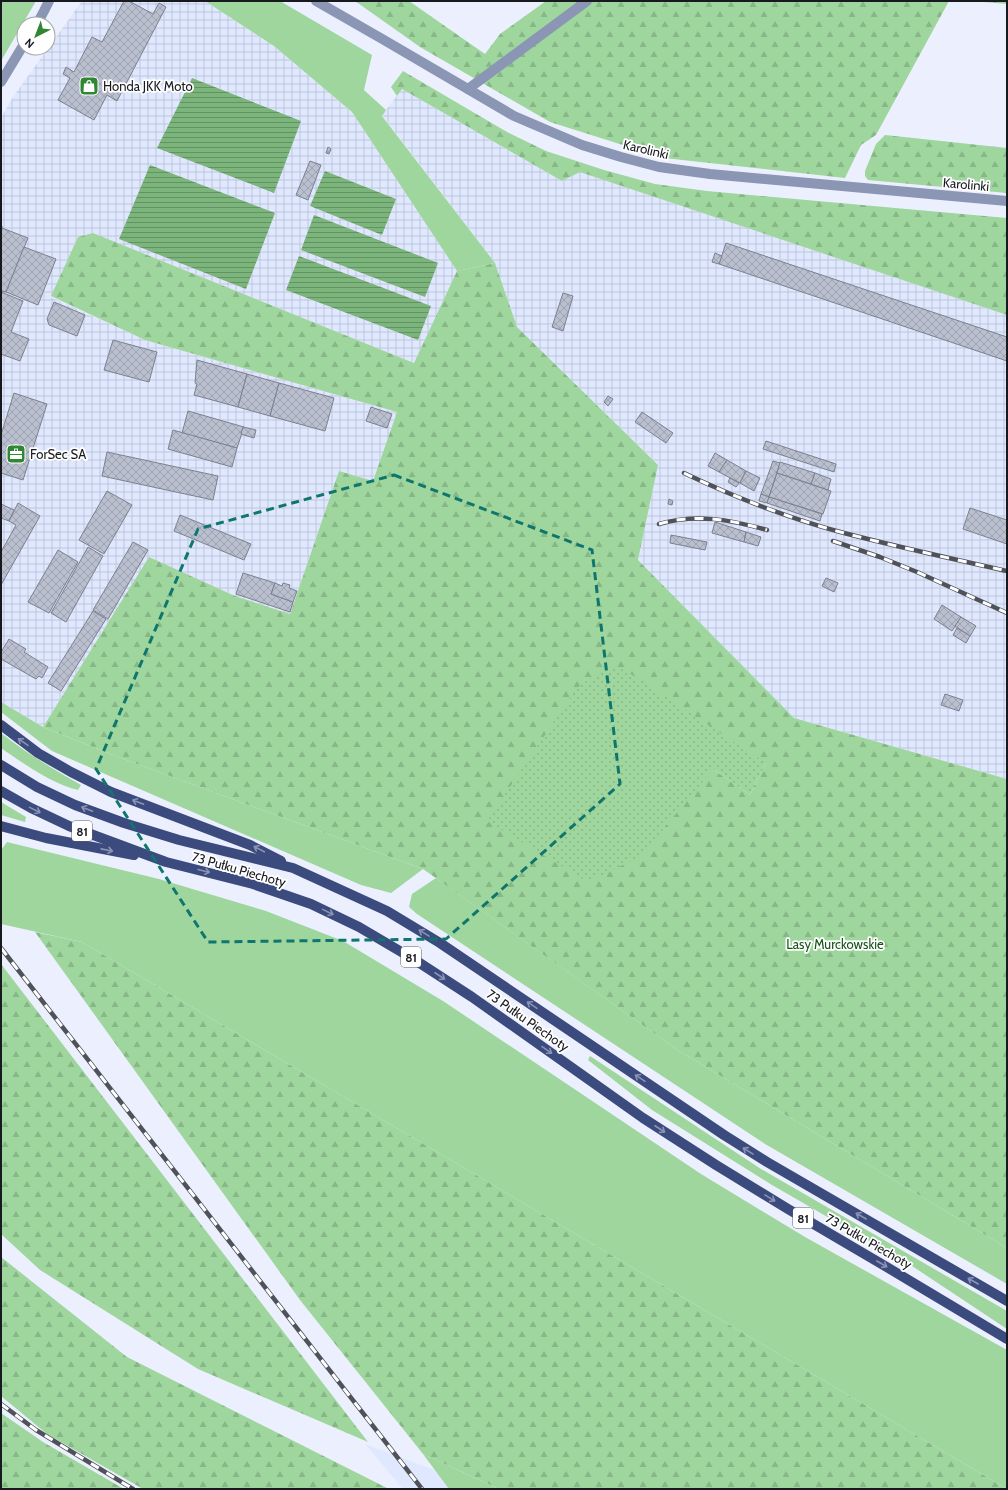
<svg xmlns="http://www.w3.org/2000/svg" width="1008" height="1490" viewBox="0 0 1008 1490" font-family="Cabin,sans-serif">
  <defs>
    <pattern id="industrial-grid" width="8" height="8" patternUnits="userSpaceOnUse"><rect width="8" height="8" fill="#dfe8ff"/><path d="M0 4h8M4 0v8" fill="none" stroke="#bfc6da"/></pattern>
    <pattern id="forest-firs" width="22" height="20" patternUnits="userSpaceOnUse"><rect width="22" height="20" fill="#9ed69d"/><path d="M5 1l3.5 6h-7zM16 11l3.5 6h-7z" fill="#87b787"/></pattern>
    <pattern id="park-dots" width="8" height="8" patternUnits="userSpaceOnUse"><rect width="8" height="8" fill="#9ed69d"/><path d="M2 2h.1M6 6h.1" fill="none" stroke="#87b787" stroke-width="1.8" stroke-linecap="round"/></pattern>
    <pattern id="water-rules" width="6" height="5" patternUnits="userSpaceOnUse"><rect width="6" height="5" fill="#7cb57b"/><path d="M0 2.5h6" fill="none" stroke="#659264"/></pattern>
    <pattern id="building-cross-hatch" width="8" height="8" patternUnits="userSpaceOnUse"><rect width="8" height="8" fill="#b9bfce"/><path d="M0 0l8 8M0 8l8-8" fill="none" stroke="#9ea4b0"/></pattern>
  </defs>
  <rect width="100%" height="100%" fill="#ecf0fe"/>
  <path fill="#dfe8ff" d="M365,1444L485,1489H403Z"/>
  <g fill="url(#industrial-grid)">
    <path d="M82,1H205L274,46L352,112L457,271L414,363L93,233L78,237L51,297L145,340L397,412L373,481L339,471L290,614L235,596L149,558L43,727L1,702V118L13,97Z"/>
    <path d="M402,89L562,181L580,171L1007,315V779L794,718L638,560L658,465L517,327L495,263L382,115Z"/>
  </g>
  <g fill="#9ed69d">
    <path d="M1,1H36L1,61Z"/>
    <path d="M205,1H280L372,55L364,90L386,110L382,116L495,263L457,271L352,112L274,46Z"/>
    <path d="M1,702L43,727L118,757L423,869L391,893L361,885L52,751L1,712Z"/>
    <path d="M1,733C26,753 53,769 81,785L78,790C54,785 21,762 1,748Z"/>
    <path d="M1,802L26,817L25,822L1,815Z"/>
    <path d="M7,842L159,879L266,911L343,941L443,1001L701,1174L805,1237L1007,1350V1489L82,942L1,924V850Z"/>
    <path d="M436,878L679,1051L1007,1248V1284L765,1144L417,914L409,907L412,894Z"/>
    <path d="M590,1056L761,1169L1007,1311V1329L909,1264L772,1185L652,1110L588,1060Z"/>
    <path d="M423,1454L499,1489H449Z"/>
  </g>
  <g fill="url(#forest-firs)" fill-rule="evenodd">
    <path d="M355,1H409L485,54L500,34L546,1H949L876,135L861,145L845,178L664,158L550,122L420,47Z"/>
    <path d="M971,1H1007V4Z"/>
    <path d="M403,71L507,132L546,151L604,170L655,184L707,191L1007,218V315L580,172L562,181L402,89L397,96L391,87Z"/>
    <path d="M885,135L1007,148V193L868,180L865,176V171L876,144Z"/>
    <path d="M93,233L414,363L457,271L495,263L517,327L658,465L638,560L794,718L1007,779V1248L679,1051L423,869L118,757L43,727L149,557L235,596L290,614L339,471L373,481L397,412L145,340L51,296L78,237ZM766,763L750,795L713,769Z"/>
    <path d="M35,932L82,942L1007,1489H499L423,1454L300,1300Z"/>
    <path d="M1,964L368,1442L198,1369L40,1270L1,1234Z"/>
    <path d="M1,1257L127,1357L389,1489H143L47,1434L1,1396Z"/>
    <path d="M1,1413L43,1442L124,1489H1Z"/>
  </g>
  <path fill="url(#park-dots)" d="M603,669H623L766,763L750,795L713,769L641,856L588,882L487,821L576,689Z"/>
  <g fill="url(#water-rules)">
    <path d="M192,78L301,121L274,193L157,148Z"/>
    <path d="M150,165L275,213L246,289L119,239Z"/>
    <path d="M325,171L396,199L382,235L310,206Z"/>
    <path d="M314,215L438,263L425,297L301,250Z"/>
    <path d="M299,256L431,306L418,340L286,290Z"/>
  </g>
  <g fill="url(#building-cross-hatch)" stroke="#7b818f">
    <path d="M124,1H129L153,14L159,3L166,7L117,101L107,95L94,120L58,100L70,78L63,74L66,67L74,72L92,37L102,42Z"/>
    <path d="M328,147L331,149L329,154L326,153Z"/>
    <path d="M310,161L321,165L308,200L296,195Z"/>
    <path d="M2,226V228L28,238L6,292L1,291V227Z"/>
    <path d="M726,243L1007,337V361L719,264Z"/>
    <path d="M24,247L56,259L38,305L6,292Z"/>
    <path d="M715,253L722,256L719,264L712,262Z"/>
    <path d="M1,292L23,301L11,332L29,339L20,361L1,354Z"/>
    <path d="M563,293L573,296L563,331L552,327Z"/>
    <path d="M54,302L85,315L77,336L49,325L47,319Z"/>
    <path d="M113,340L157,352L149,382L104,370Z"/>
    <path d="M197,360L247,374L238,407L194,395L197,384L195,383Z"/>
    <path d="M247,374L279,383L270,416L238,407Z"/>
    <path d="M279,383L334,398L325,431L270,416Z"/>
    <path d="M14,393L47,404L23,480L1,473V435Z"/>
    <path d="M608,396L613,399L608,406L604,402Z"/>
    <path d="M371,407L392,414L387,428L366,421Z"/>
    <path d="M188,411L244,427L237,448L182,433Z"/>
    <path d="M642,412L673,433L666,443L635,422Z"/>
    <path d="M243,427L256,430L254,438L241,434Z"/>
    <path d="M173,430L237,448L232,467L168,449Z"/>
    <path d="M766,441L836,464L834,472L763,449Z"/>
    <path d="M107,452L218,476L213,500L102,476Z"/>
    <path d="M715,453L727,460L719,472L708,466Z"/>
    <path d="M727,460L746,471L740,483L719,472Z"/>
    <path d="M773,461L780,463L769,497L761,494Z"/>
    <path d="M780,462L815,473L811,484L777,473Z"/>
    <path d="M746,471L760,478L754,491L740,483Z"/>
    <path d="M777,473L831,491L823,514L769,497Z"/>
    <path d="M815,473L831,479L828,490L811,484Z"/>
    <path d="M730,478L739,483L736,487L728,482Z"/>
    <path d="M107,491L132,505L104,554L79,540Z"/>
    <path d="M761,494L769,497L767,503L759,501Z"/>
    <path d="M769,497L822,514L820,521L767,503Z"/>
    <path d="M669,499L673,501L672,505L668,504Z"/>
    <path d="M18,503L40,516L1,585V552L16,525L9,521Z"/>
    <path d="M1,504L14,510L9,521L1,518Z"/>
    <path d="M970,508L1007,520V544L963,529Z"/>
    <path d="M180,515L251,544L244,560L174,531Z"/>
    <path d="M715,522L746,532L744,542L712,533Z"/>
    <path d="M746,532L761,537L758,546L744,542Z"/>
    <path d="M671,535L707,542L705,550L670,543Z"/>
    <path d="M133,542L148,550L108,619L93,610Z"/>
    <path d="M88,547L103,556L66,622L51,613Z"/>
    <path d="M58,550L78,562L49,613L28,602Z"/>
    <path d="M243,573L275,583L271,594L293,602L290,612L236,594Z"/>
    <path d="M826,578L838,583L834,592L822,586Z"/>
    <path d="M275,583L282,586L283,583L290,585L289,588L297,591L293,602L271,594Z"/>
    <path d="M942,605L961,617L952,631L934,619Z"/>
    <path d="M93,611L106,619L61,691L48,683Z"/>
    <path d="M961,617L976,626L970,636L955,626Z"/>
    <path d="M957,628L970,636L966,643L953,635Z"/>
    <path d="M9,639L26,649L24,652L48,667L42,678L39,676L36,679L1,659V652Z"/>
    <path d="M945,694L963,700L959,711L941,705Z"/>
  </g>
  <g fill="none" stroke-linecap="round" stroke-linejoin="round">
    <g stroke="#8b96b4" stroke-width="10">
      <path d="M316,1L384,40L514,116L582,145L621,157L659,167L710,174L1007,201"/>
      <path d="M37,24L44,11L49,1"/>
      <path d="M1,82L24,44"/>
      <path d="M468,89L587,1"/>
    </g>
    <g stroke="#3c4b7e" stroke-width="10">
      <path d="M1,725L38,753L71,772L111,792L250,845L281,861"/>
      <path d="M1,765L37,787L75,805L124,823L179,840L293,868L387,911L440,943L724,1135L767,1162L1007,1301"/>
      <path d="M1,791L31,808L69,826L166,862L253,884L311,904L359,927L415,960L472,997L643,1118L716,1165L788,1209L885,1266L1007,1339"/>
      <path d="M1,826L46,838L134,855"/>
    </g>
    <defs>
      <g id="rail">
        <path d="M684,473C734,497 791,519 844,533C898,547 953,559 1007,571"/>
        <path d="M659,524C697,513 731,520 767,530"/>
        <path d="M833,541L880,557L917,572L1007,613"/>
        <path d="M1,948L422,1489"/>
        <path d="M1,1404L36,1430L133,1489"/>
      </g>
    </defs>
    <use href="#rail" stroke="#50525a" stroke-width="4.5"/>
    <use href="#rail" stroke="#fff" stroke-width="3" stroke-dasharray="9" stroke-linecap="butt"/>
  </g>
  <defs><path id="oneway-shaft" d="M-6 0H5M1.5-3L5.5 0L1.5 3" fill="none" stroke-width="1.6" stroke-linecap="round" stroke-linejoin="round"/></defs>
  <g stroke="#8a93b2">
    <use href="#oneway-shaft" transform="translate(23 742) rotate(-145)"/>
    <use href="#oneway-shaft" transform="translate(138 802) rotate(-159)"/>
    <use href="#oneway-shaft" transform="translate(87 809) rotate(-159)"/>
    <use href="#oneway-shaft" transform="translate(35 810) rotate(26)"/>
    <use href="#oneway-shaft" transform="translate(259 849) rotate(-152)"/>
    <use href="#oneway-shaft" transform="translate(107 850) rotate(11)"/>
    <use href="#oneway-shaft" transform="translate(204 871) rotate(14)"/>
    <use href="#oneway-shaft" transform="translate(328 912) rotate(26)"/>
    <use href="#oneway-shaft" transform="translate(424 933) rotate(-149)"/>
    <use href="#oneway-shaft" transform="translate(440 976) rotate(33)"/>
    <use href="#oneway-shaft" transform="translate(532 1005) rotate(-146)"/>
    <use href="#oneway-shaft" transform="translate(547 1050) rotate(35)"/>
    <use href="#oneway-shaft" transform="translate(640 1078) rotate(-146)"/>
    <use href="#oneway-shaft" transform="translate(660 1129) rotate(33)"/>
    <use href="#oneway-shaft" transform="translate(748 1151) rotate(-148)"/>
    <use href="#oneway-shaft" transform="translate(770 1198) rotate(32)"/>
    <use href="#oneway-shaft" transform="translate(861 1216) rotate(-150)"/>
    <use href="#oneway-shaft" transform="translate(882 1264) rotate(30)"/>
    <use href="#oneway-shaft" transform="translate(973 1281) rotate(-150)"/>
  </g>
  <path fill="none" stroke="#0f766e" stroke-width="3" stroke-dasharray="8 5" stroke-linejoin="round" d="M394,475L592,550L620,784L446,939L208,942L96,769L198,529Z"/>
  <defs>
    <symbol id="shop-square" viewBox="-11 -11 22 22"><rect x="-9" y="-9" width="18" height="18" rx="4" fill="#318634" stroke="#fff"/><path d="M-5-2.5h2.3a2.7 3.5 0 0 1 5.4 0H5L5.5 6h-11ZM-1.5-2.5h3a1.5 2.3 0 0 0-3 0Z" fill="#fff"/></symbol>
    <symbol id="office-square" viewBox="-11 -11 22 22"><rect x="-9" y="-9" width="18" height="18" rx="4" fill="#318634" stroke="#fff"/><path d="M-6-3h4V-5.5h4V-3h4V5H-6ZM-1-4.5V-3h2v-1.5ZM-6 0V1H6V0Z" fill="#fff"/></symbol>
  </defs>
  <g fill-rule="evenodd">
    <use href="#shop-square" x="78" y="75" width="22" height="22"/>
    <use href="#office-square" x="5" y="443" width="22" height="22"/>
  </g>
  <g text-anchor="middle" dominant-baseline="central" stroke-width="3.5" stroke-linejoin="round" paint-order="stroke">
    <g fill="#fff" stroke="#5d5e62" stroke-width="1">
      <rect x="72" y="821" width="20" height="20" rx="3"/>
      <rect x="401" y="947" width="20" height="20" rx="3"/>
      <rect x="793" y="1208" width="20" height="20" rx="3"/>
    </g>
    <g font-size="12" font-weight="bold" fill="#17191f">
      <text x="82" y="831">81</text>
      <text x="411" y="957">81</text>
      <text x="803" y="1218">81</text>
    </g>
    <g font-size="13" fill="#17191f" stroke="#fff" text-anchor="start">
      <text x="103" y="86">Honda JKK Moto</text>
      <text x="30" y="454">ForSec SA</text>
    </g>
    <g font-size="13" fill="#17191f" stroke="#fff">
      <text transform="translate(646 149) rotate(13)">Karolinki</text>
      <text transform="translate(966 184) rotate(5)">Karolinki</text>
      <text transform="translate(239 869) rotate(16)">73 Pułku Piechoty</text>
      <text transform="translate(528 1020) rotate(35)">73 Pułku Piechoty</text>
      <text transform="translate(869 1241) rotate(30)">73 Pułku Piechoty</text>
    </g>
    <g font-size="13" fill="#18531b" stroke="#fff">
      <text x="835" y="944">Lasy Murckowskie</text>
    </g>
  </g>
  <rect width="1008" height="1490" fill="none" stroke="#17191f" stroke-width="4"/>
  <g transform="translate(36 36) rotate(222)"><circle r="19" fill="#ffffff" stroke="#a2a3a5"/>
  <path d="M0-3L7 15L0 10L-7 15Z" fill="#318634"/>
  <text y="-6" font-size="11" font-weight="bold" text-anchor="middle" fill="#17191f">N</text>
  </g>
</svg>
